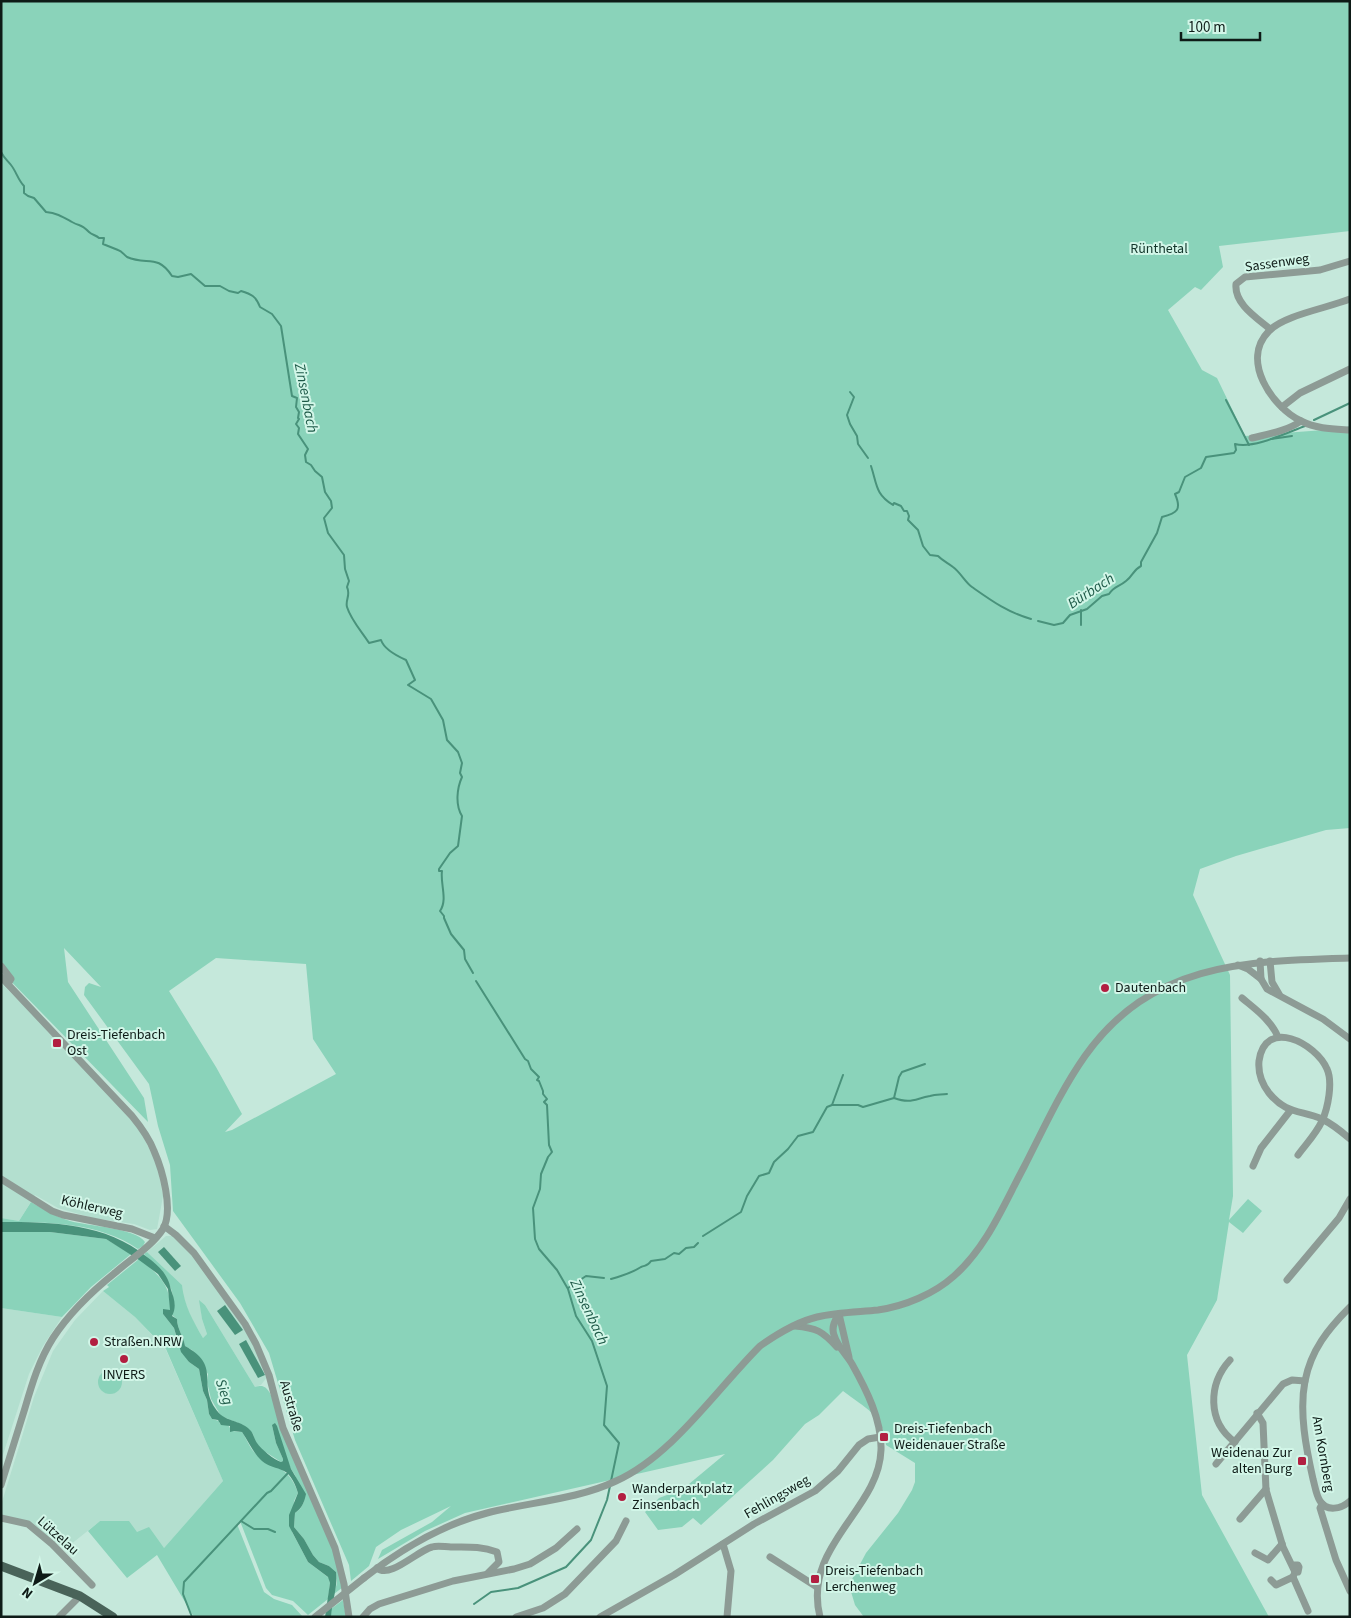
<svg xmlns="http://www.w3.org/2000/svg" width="1351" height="1618" viewBox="0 0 1351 1618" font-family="'Source Sans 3',sans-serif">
  <rect width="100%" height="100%" fill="#c5e8db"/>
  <g fill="#b3dfcf">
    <path d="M1,983L121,1102L140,1131L157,1164L163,1196L157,1229L150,1230L134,1224L93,1218L58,1208L35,1195L19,1221L1,1218Z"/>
    <path d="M166,1236H174L203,1267L250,1338L267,1377L261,1385L255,1387L205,1305L200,1301L202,1319L207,1334L203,1338L191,1318L183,1296L182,1285L147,1252Z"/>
    <path d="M103,1291L135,1317L166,1350L223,1481L164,1548L137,1532L100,1521L65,1549L28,1522L1,1516V1505L17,1453L34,1397L53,1351L75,1320Z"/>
    <path d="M1,1308L62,1317L43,1346L29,1374L1,1461Z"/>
  </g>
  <g fill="#8ad3ba" fill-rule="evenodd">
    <path d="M1,1H1350V231L1219,246L1223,267L1201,290L1195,287L1168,310L1202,370L1217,378L1245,436L1338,429L1350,426V828L1326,830L1236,856L1200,869L1193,895L1230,975L1233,1196L1229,1220L1248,1199L1262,1211L1243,1233L1229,1222L1217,1300L1187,1355L1202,1495L1269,1617H864L855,1605L849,1585L866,1553L898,1513L912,1490L915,1482V1463L886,1445C884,1415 865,1408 843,1391L819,1415L805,1424L773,1460L701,1525L693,1518L682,1527L658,1530L645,1512L659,1498L683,1489L725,1454L465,1513L425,1531L378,1559L382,1550L432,1522L451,1506L401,1530L376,1547L369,1566L351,1581L349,1565L295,1440L269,1353L240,1303L173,1211L170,1165L158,1126L149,1084L84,995L85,987L89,983L101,987L64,948L68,982L144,1098L148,1122L1,971ZM216,958L306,964L313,1039L336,1074L232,1130L225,1132L242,1114L216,1067L169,991Z"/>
    <path d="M31,1202C43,1209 56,1217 70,1221C87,1226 136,1228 145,1242L143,1246L138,1249C99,1222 47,1222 1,1222V1218L19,1221Z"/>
    <path d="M19,1231L50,1232L106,1239L131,1254L91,1287L62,1317L1,1308V1232Z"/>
    <path d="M147,1252L182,1285C184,1305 193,1321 203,1338L207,1334L202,1319L199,1300L205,1305L255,1387C263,1385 265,1386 270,1393L334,1553L343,1587L334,1594L337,1583L336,1572L329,1566L319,1562L313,1555L304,1539L294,1527L295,1513L300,1509L304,1502L295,1475L291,1469L272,1425L276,1443L283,1459V1461L281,1462L261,1449L255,1441L253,1434L243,1425L221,1416L211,1399L207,1382L208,1374L192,1350L185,1346C184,1337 177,1329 177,1319L172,1315C178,1285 163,1275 144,1254Z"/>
    <path d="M139,1259C158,1274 171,1284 170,1310L163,1314L174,1328L178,1344L189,1362L199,1369L203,1391L207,1400L209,1414L212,1419L219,1421L220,1424L228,1425L232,1431L242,1432C247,1439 249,1447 255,1453C273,1471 288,1463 298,1493L294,1501L292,1532L308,1562L329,1578L330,1583L328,1599L308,1615L293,1601L272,1595L266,1588L240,1521L237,1524L264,1592L274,1599L292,1605L303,1617H194L157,1555L127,1578L88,1531L100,1521H129L137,1532L149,1527L164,1548L223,1481L166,1349L135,1317L103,1291L109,1287L107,1285Z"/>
    <circle cx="110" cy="1382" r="12"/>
    <path d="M343,1600L346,1617H331V1609Z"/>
  </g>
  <g fill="#49927b">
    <path d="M1,1222C52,1222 106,1223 147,1257C159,1266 168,1274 171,1290C174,1298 177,1307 172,1316L177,1319C177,1329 184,1337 185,1346C221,1366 198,1381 215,1408C224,1423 240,1419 250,1430C254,1434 254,1439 257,1443C261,1449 274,1460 281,1462L283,1461V1459L276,1443L272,1425L275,1423L277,1426L291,1469L306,1494C304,1503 302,1508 295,1513L294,1527L304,1539L313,1555L319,1562L329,1566L336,1572C338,1587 332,1601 331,1617H325L330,1583L328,1577L308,1562L289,1526V1515L298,1493C296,1486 291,1474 284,1471C276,1467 269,1467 262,1461C253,1453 249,1442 242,1432L234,1431L230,1432V1426L221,1425L218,1420L212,1419L209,1414L207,1400L203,1391L199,1369L189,1362L181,1352L174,1328L163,1314V1309L170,1310L168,1289L158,1274L139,1260L106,1239L50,1232H1Z"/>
    <path d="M164,1247L181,1266L175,1271L158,1252Z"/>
    <path d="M225,1305L243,1330L235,1335L217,1311Z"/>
    <path d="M246,1340L265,1375L258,1378L239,1344Z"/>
  </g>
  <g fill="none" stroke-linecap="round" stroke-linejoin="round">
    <g stroke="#49927b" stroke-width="2">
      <path d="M1,152C4,158 7,160 11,165C16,171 18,180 24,186V193L28,196L34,198L46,212C57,213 63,217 72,222C81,227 80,223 89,232C92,235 96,235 99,238H104L103,244C108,246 113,248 118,250C122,251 124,255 127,257C147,266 157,253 172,276L178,277L191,274L205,286H220L229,291L238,293L241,291C251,294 256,296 260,307L272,314L281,326L292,396L297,398L296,407L299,412L298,418L299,419L296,424L299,428L298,434L308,449L305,455L306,462L311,465L315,471L322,477L325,492L331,501L332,508L324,518L328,533L344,555L345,569L349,581L347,587C351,595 345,600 347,607C351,620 362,632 369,643L381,640C384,649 397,656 406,660L415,680L408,685L431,699L443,720L447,740L458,752L462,763L460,773L462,777C457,788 455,805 462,816L458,846L450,853L439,869V871H442C440,883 448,900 440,911L444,916V918L451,934L464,950L465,959L473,973"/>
      <path d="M850,392L854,397L847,415L850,424L857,436L858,444L868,458"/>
      <path d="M1226,400L1249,445"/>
      <path d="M1314,420L1350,403"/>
      <path d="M1271,439L1292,436"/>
      <path d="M871,466C877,484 875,494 893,505L894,503L901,506L904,511H907L909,516L908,520L918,530L923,546L930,555L938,556C943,561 948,563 953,567C961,573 965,582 972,587C992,601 1007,612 1031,619"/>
      <path d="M1081,610V625"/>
      <path d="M1038,621L1054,625L1063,623L1070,615L1087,609L1102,596L1109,594C1114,586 1119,587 1126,581C1133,576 1133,570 1141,566V562L1157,533L1162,517C1177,513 1182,510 1175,494L1179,492L1185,477L1201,468L1206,457L1234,453L1236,450L1235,444C1254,449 1286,433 1305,426"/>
      <path d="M476,981L525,1059L528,1061L531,1069L539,1077L537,1080L539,1081L543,1091V1094L547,1099L544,1102L547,1105L549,1145L552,1152L548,1157L541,1174L540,1189L533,1208L535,1239L539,1249L557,1270L568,1289L576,1316L592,1341L607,1386L604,1425L619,1443L611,1481"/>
      <path d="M894,1098L899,1077L902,1072L925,1064"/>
      <path d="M832,1105H858L863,1107L894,1098C911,1104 914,1099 930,1096C936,1094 941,1095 947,1094"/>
      <path d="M703,1236L741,1212L747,1196L759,1176L769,1173L774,1162L788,1149L798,1136L813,1132L827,1107L832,1105L843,1075"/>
      <path d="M611,1279C624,1275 630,1274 641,1267C646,1265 648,1266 651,1261L665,1259L674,1253L679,1254L686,1248L694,1247L698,1243"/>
      <path d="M568,1288L586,1276L604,1278"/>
      <path d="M241,1521L254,1529H268L275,1532"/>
      <path d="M474,1604L491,1592L518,1588L566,1567L591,1540L607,1500L610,1486"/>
      <path d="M192,1617L183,1594L184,1582L267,1493L271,1491L288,1473"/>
    </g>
    <g stroke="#8d9b95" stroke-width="7">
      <path d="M1350,299C1328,308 1284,315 1269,331C1240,360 1272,407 1301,421C1317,429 1333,429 1350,430"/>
      <path d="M1270,329C1257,318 1234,304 1236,284L1245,277L1320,270L1350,261"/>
      <path d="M1282,407L1300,393L1350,369"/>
      <path d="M1252,438C1268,434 1287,431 1301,421"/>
      <path d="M1260,961L1261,979L1267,989L1323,1019L1350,1039"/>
      <path d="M1270,961L1272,982L1279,994"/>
      <path d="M1238,965L1248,969L1261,979"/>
      <path d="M1,966L11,979L8,984"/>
      <path d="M1,977L132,1116C141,1127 149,1138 154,1151C162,1169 174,1210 163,1229C152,1246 131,1259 116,1272C91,1292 70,1312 53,1338C39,1360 32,1384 25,1408C17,1434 9,1459 1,1485"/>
      <path d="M1242,998C1255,1009 1271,1020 1278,1037"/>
      <path d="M1298,1155C1306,1144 1316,1134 1322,1121C1328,1108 1333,1082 1327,1069C1316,1043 1265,1017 1259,1061C1258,1072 1262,1084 1269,1093C1286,1114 1300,1110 1322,1119C1332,1124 1341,1131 1350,1139"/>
      <path d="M1253,1166L1261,1148L1290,1111"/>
      <path d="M1,1179L52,1211L63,1215L132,1229L155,1238"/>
      <path d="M164,1226L176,1235L194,1253L245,1324L256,1344L269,1375L283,1428L335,1548L344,1584L349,1617"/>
      <path d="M1287,1280L1339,1218L1350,1199"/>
      <path d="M1350,1307C1328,1329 1311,1350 1305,1381C1299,1412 1306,1448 1313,1479C1315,1486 1316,1495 1320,1501C1327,1512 1341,1509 1350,1501"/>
      <path d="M839,1314L849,1357"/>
      <path d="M795,1326C817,1328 822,1331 837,1347"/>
      <path d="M1230,1360C1208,1384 1207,1422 1235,1442"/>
      <path d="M1257,1413L1263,1423L1266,1490L1283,1547L1295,1572H1298L1299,1567L1298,1565H1293"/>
      <path d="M1216,1464L1283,1384L1292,1380L1305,1381"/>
      <path d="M1322,1504L1320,1508L1336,1560L1350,1591"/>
      <path d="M1,1518L28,1524L52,1544L92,1585"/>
      <path d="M1240,1519L1266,1489"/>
      <path d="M723,1544L731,1571L727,1617"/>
      <path d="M1255,1553L1268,1560L1282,1544"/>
      <path d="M770,1557L817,1587"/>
      <path d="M377,1568C390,1579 417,1551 432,1547C438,1545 445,1547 451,1547C468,1547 481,1546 497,1552L499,1562L488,1573"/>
      <path d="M1295,1572L1293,1577L1308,1611"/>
      <path d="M364,1578C401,1549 441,1525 487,1513C529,1502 576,1500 616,1481C672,1456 716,1390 760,1346C777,1334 796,1322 817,1317C837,1312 858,1312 878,1310C905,1306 934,1294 954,1276C987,1247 1004,1204 1024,1167C1043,1130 1061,1090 1085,1056C1152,962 1245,961 1350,958"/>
      <path d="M1271,1580L1276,1585L1293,1577"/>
      <path d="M59,1617L80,1596"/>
      <path d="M363,1617L370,1609L379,1604L453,1581L514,1569L530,1564L556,1548L577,1529"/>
      <path d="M516,1617L543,1608L565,1594L616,1541L626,1521"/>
      <path d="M600,1617L674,1575L754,1524L815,1491L838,1471L859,1445L868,1439L880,1437"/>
      <path d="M820,1617C802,1545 879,1511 881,1450C882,1420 866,1389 852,1364C846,1354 837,1346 834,1335C831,1327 835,1320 839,1314"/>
    </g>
    <path stroke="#496359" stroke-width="9" d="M1,1566L80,1596L113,1617"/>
    <path stroke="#8d9b95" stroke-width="7" d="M315,1617L364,1578"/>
  </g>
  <g fill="#b21f41" stroke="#d2f6e8" stroke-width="2">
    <circle cx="1105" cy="988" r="5"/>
    <rect x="52" y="1038" width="10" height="10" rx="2.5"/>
    <circle cx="94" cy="1342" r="5"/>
    <circle cx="124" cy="1359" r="5"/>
    <rect x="879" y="1432" width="10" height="10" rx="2.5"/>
    <rect x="1297" y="1456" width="10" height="10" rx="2.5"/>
    <circle cx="622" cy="1497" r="5"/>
    <rect x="810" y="1574" width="10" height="10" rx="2.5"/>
  </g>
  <g text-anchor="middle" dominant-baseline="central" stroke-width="4" stroke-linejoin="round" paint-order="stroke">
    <g font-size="14" fill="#12352a" stroke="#d2f6e8">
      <text x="1159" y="249">Rünthetal</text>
    </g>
    <g font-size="14" fill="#0e1b17" stroke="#d2f6e8">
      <text transform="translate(1277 263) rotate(-8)">Sassenweg</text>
      <text transform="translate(92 1207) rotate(13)">Köhlerweg</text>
      <text transform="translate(291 1406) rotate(74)">Austraße</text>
      <text transform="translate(1323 1454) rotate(80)">Am Kornberg</text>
      <text transform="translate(777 1497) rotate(-30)">Fehlingsweg</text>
      <text transform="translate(58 1536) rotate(42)">Lützelau</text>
    </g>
    <g font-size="14" fill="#0e1b17" stroke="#d2f6e8" text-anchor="start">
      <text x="1115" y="988">Dautenbach</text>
      <text x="67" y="1035">Dreis-Tiefenbach<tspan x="67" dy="16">Ost</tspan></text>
      <text x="104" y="1342">Straßen.NRW</text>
      <text x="124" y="1375" text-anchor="middle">INVERS</text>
      <text x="894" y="1429">Dreis-Tiefenbach<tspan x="894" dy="16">Weidenauer Straße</tspan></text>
      <text x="1292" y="1453" text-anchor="end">Weidenau Zur<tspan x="1292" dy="16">alten Burg</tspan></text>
      <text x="632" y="1489">Wanderparkplatz<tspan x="632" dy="16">Zinsenbach</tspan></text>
      <text x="825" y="1571">Dreis-Tiefenbach<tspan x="825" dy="16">Lerchenweg</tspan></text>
    </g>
    <g font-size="15" font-style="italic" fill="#1d5947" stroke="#d2f6e8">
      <text transform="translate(306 398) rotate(79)">Zinsenbach</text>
      <text transform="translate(1091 591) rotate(-33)">Bürbach</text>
      <text transform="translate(589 1312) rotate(65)">Zinsenbach</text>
      <text transform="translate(224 1392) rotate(71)">Sieg</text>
    </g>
  </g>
  <rect width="1351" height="1618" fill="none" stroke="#0e1b17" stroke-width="5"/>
  <g transform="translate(35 1583) rotate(218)" stroke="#d2f6e8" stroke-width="4" paint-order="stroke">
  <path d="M0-4L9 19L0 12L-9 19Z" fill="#0e1b17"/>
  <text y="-8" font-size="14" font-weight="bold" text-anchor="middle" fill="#0e1b17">N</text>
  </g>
  <path d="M1181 32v8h79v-8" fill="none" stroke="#0e1b17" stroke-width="2.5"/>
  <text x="1188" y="32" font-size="15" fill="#0e1b17" stroke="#d2f6e8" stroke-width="4" paint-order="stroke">100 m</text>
</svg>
